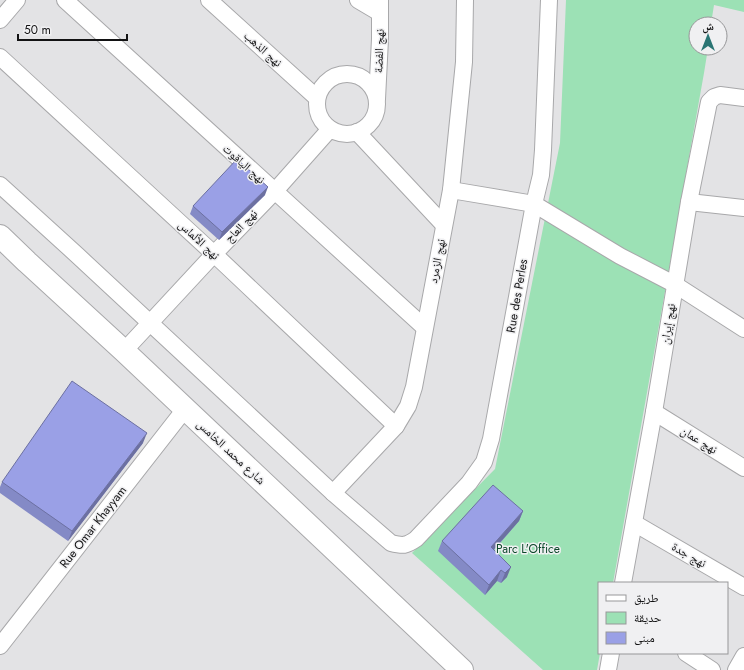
<svg xmlns="http://www.w3.org/2000/svg" width="744" height="670" viewBox="0 0 744 670" font-family="Jost,'Noto Naskh Arabic',sans-serif">
  <rect width="100%" height="100%" fill="#e3e3e5"/>
  <path fill="#9ce1b5" d="M566,0H744V12L714,5L711,24H696V48H708L704,73L613,583H599V653H600L597,670H543L412,553L495,469L560,143Z"/>
  <g fill="none" stroke-linecap="round" stroke-linejoin="round">
    <defs>
      <g id="street">
        <path d="M65,0L424,327"/>
        <path d="M209,0L317,98"/>
        <path d="M358,0L380,13"/>
        <path d="M0,20L17,0"/>
        <path d="M0,57L214,254L396,426"/>
        <circle cx="347" cy="104" r="30"/>
        <path d="M377,99L380,39V0"/>
        <path d="M357,132L444,225"/>
        <path d="M0,185L77,255L333,493L391,543C403,546 406,546 416,539L469,483L484,462L491,439L534,204L541,175L543,150L549,0"/>
        <path d="M451,190L534,204L620,256L674,284L744,329"/>
        <path d="M689,202L744,208"/>
        <path d="M124,351L214,254L275,191L330,129"/>
        <path d="M654,412L744,468"/>
        <path d="M333,493L396,426L408,406L414,387L451,190L464,62L465,0"/>
        <path d="M634,523L744,587"/>
        <path d="M623,583L654,412L689,202L709,102L714,97L720,95L744,98"/>
        <path d="M0,646L185,409"/>
        <path d="M686,653L712,670"/>
        <path d="M608,670L611,653"/>
        <path d="M736,670L744,656"/>
      </g>
      <path id="secondary" d="M0,236L27,262L124,351L462,670"/>
    </defs>
    <use href="#street" stroke="#a8a8aa" stroke-width="18"/>
    <use href="#secondary" stroke="#a8a8aa" stroke-width="24"/>
    <use href="#street" stroke="#fff" stroke-width="16"/>
    <use href="#secondary" stroke="#fff" stroke-width="22"/>
  </g>
  <g fill="#848ac6">
    <path d="M265,195L219,240L190,214L193,206Z"/>
    <path d="M143,443L68,541L0,493V487L2,482Z"/>
    <path d="M523,511L519,521L494,550L507,577L501,583L497,581L485,595L438,551L442,541Z"/>
  </g>
  <g fill="#6c70a1">
    <path d="M268,187L265,195L219,240L222,232Z"/>
    <path d="M147,433L143,443L68,541L72,531Z"/>
    <path d="M523,511L519,521L487,557L491,547Z"/>
    <path d="M511,567L507,577L501,583L505,573Z"/>
    <path d="M501,570L497,581L485,595L489,585Z"/>
  </g>
  <g fill="#9aa0e6" stroke="#6c70a1">
    <path d="M237,159L268,187L222,232L193,206Z"/>
    <path d="M72,381L147,433L72,531L2,482Z"/>
    <path d="M493,485L523,511L491,547L511,567L505,573L501,570L489,585L442,541Z"/>
  </g>
  <g text-anchor="middle" dominant-baseline="central" stroke-width="3" stroke-linejoin="round" paint-order="stroke">
    <g font-size="12" fill="#121213" stroke="#f0f0f2">
      <text transform="translate(263 49) rotate(42)">نهج الذهب</text>
      <text transform="translate(379 51) rotate(-88)">نهج الفضة</text>
      <text transform="translate(244 164) rotate(42)">نهج الياقوت</text>
      <text transform="translate(241 226) rotate(-46)">نهج العاج</text>
      <text transform="translate(199 240) rotate(43)">نهج الألماس</text>
      <text transform="translate(437 261) rotate(-79)">نهج الزمرد</text>
      <text transform="translate(517 296) rotate(-80)">Rue des Perles</text>
      <text transform="translate(668 324) rotate(-81)">نهج إيران</text>
      <text transform="translate(699 440) rotate(32)">نهج عمان</text>
      <text transform="translate(231 452) rotate(43)">شارع محمد الخامس</text>
      <text transform="translate(93 527) rotate(-52)">Rue Omar Khayyam</text>
      <text transform="translate(689 555) rotate(30)">نهج جدة</text>
    </g>
    <g font-size="12" fill="#0d492b" stroke="#f0f0f2">
      <text x="528" y="549">Parc L'Office</text>
    </g>
  </g>
  <rect x="598" y="582" width="130" height="72" fill="#f0f0f2" stroke="#979799"/>
  <rect x="606" y="595" width="20" height="6" fill="#ffffff" stroke="#979799"/>
  <text x="634" y="602" font-size="12" fill="#121213">طريق</text>
  <rect x="606" y="612" width="20" height="12" fill="#9ce1b5" stroke="#979799"/>
  <text x="634" y="622" font-size="12" fill="#121213">حديقة</text>
  <rect x="606" y="632" width="20" height="12" fill="#9aa0e6" stroke="#979799"/>
  <text x="634" y="642" font-size="12" fill="#121213">مبنى</text>
  <g transform="translate(708 36)"><circle r="19" fill="#f0f0f2" stroke="#979799"/>
  <path d="M0-3L7 15L0 10L-7 15Z" fill="#2b7574"/>
  <text y="-6" font-size="11" font-weight="bold" text-anchor="middle" fill="#121213">ش</text>
  </g>
  <path d="M18 34v6h109v-6" fill="none" stroke="#121213" stroke-width="2"/>
  <text x="24" y="34" font-size="12" fill="#121213" stroke="#f0f0f2" stroke-width="3" paint-order="stroke">50 m</text>
</svg>
